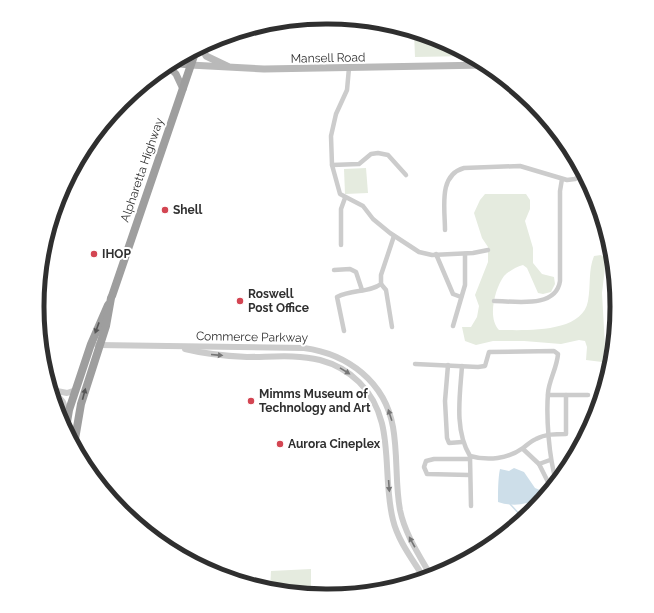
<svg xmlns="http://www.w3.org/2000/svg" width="654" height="613" viewBox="0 0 654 613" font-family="Raleway,sans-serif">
  <rect width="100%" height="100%" fill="#fff"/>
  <g fill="#e5ebdf">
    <path d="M414,32L438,39L469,56L415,57Z"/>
    <path d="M366,168L368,193L345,194L344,169Z"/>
    <path d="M485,194H526L530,200V209L525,221L533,248V263L542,274L554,277L555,284L551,292L543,294L538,293L527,268L523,265C516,267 509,271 504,276C495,288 487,318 499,330C524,330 582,334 588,301C591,285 588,271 594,256L601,255L606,259L602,293L605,346L602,362L586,360L587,347L585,341L579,340L561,344L524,341H493L476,345L465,341L462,327H471L477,317L479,306L475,295L488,262V247L482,238L474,213L480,200Z"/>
    <path d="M311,569V589L288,592L270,590L271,571Z"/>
  </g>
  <path fill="#cddee9" d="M514,468L524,472L535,488L542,491L541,497C527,505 513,507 498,502C498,492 498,478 500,469L509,471Z"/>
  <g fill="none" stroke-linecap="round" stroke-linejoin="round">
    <path stroke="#cddee9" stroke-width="1.5" d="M510,504L523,518"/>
    <g stroke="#ccc" stroke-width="4.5">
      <path d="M349,68L347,90L336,114L331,136L332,165L340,194L363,206L373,219L390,233L419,252L432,255L473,253L488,250"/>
      <path d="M332,165L359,164L371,154L378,153L388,155L406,175"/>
      <path d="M445,230C445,208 438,175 464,168L520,166L567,180L575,179L583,174"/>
      <path d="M341,245V209L345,198"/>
      <path d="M436,254L453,294L461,297"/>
      <path d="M334,270L350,269L356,272L362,290"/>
      <path d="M609,278H614"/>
      <path d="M381,284L386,290L392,327"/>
      <path d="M494,301C515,301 556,309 560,281V191L562,179"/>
      <path d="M453,326L465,285V254"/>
      <path d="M344,331L337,297C352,289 369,293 381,284V275L394,236"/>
      <path d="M415,364L478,367L485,366L489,352L554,351L558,354C557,368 549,380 548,393C546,418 549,457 556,481"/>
      <path d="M448,365L445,401L447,438L449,443L462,442"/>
      <path d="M462,366C460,395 454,430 470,456C488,461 508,459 523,448C527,445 531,441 536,439C545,434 556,434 566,434V395"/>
      <path d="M548,395H588"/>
      <path d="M523,449L539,464L551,488"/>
      <path d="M470,457L471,506"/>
      <path d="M539,464L550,460"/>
      <path d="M469,475L427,474L424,467L426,461L434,459H470"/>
    </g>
    <g stroke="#ccc" stroke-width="6">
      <path d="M39,317V295"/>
      <path d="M97,345L304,348C348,354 385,382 393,427C398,455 395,483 400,510C405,534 419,555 431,576"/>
      <path d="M185,349C205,354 226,356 247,357C271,357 296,354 320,360C335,364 348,371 359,382C397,419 381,473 393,520C398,541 413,560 424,578"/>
      <path d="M51,388L63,402L68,415"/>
      <path d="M52,390L67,393L76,390"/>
    </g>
    <g stroke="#b9b9b9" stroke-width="7">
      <path d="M202,46L206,56L227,66"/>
      <path d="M190,65L264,69L487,65"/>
    </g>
    <g stroke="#a7a7a7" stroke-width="7">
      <path d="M170,63L190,65"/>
      <path d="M167,65L176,74L183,89"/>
    </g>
    <g stroke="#9e9e9e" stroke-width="8">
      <path d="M112,296L196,50"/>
      <path d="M66,428L69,410L91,344L108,305"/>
      <path d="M74,445L81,404L106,326L111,298"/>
    </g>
  </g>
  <defs><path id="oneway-solid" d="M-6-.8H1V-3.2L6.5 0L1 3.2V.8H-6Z"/></defs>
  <g fill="#565656">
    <use href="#oneway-solid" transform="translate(97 328) rotate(110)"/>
    <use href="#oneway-solid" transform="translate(84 394) rotate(-75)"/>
  </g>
  <g fill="#767676">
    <use href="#oneway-solid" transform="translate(217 355) rotate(5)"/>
    <use href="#oneway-solid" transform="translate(345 371) rotate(32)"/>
    <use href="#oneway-solid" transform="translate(390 415) rotate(-108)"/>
    <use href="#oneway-solid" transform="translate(389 486) rotate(86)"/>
    <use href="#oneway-solid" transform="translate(412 542) rotate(-119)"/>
  </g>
  <g fill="#d34552" stroke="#fff" stroke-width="1.5">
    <circle cx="165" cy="210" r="4"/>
    <circle cx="94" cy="254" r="4"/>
    <circle cx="240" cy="301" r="4"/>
    <circle cx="251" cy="401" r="4"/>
    <circle cx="280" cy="444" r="4"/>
  </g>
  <g text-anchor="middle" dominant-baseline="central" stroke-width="4" stroke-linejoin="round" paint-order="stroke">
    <g font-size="12" fill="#2f2f2f" stroke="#fff">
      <text transform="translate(328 58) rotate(-1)">Mansell Road</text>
      <text transform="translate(142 170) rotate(-71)">Alpharetta Highway</text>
      <text transform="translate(252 337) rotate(1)">Commerce Parkway</text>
    </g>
    <g font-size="12" font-weight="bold" fill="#2f2f2f" stroke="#fff" text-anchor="start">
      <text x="173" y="210">Shell</text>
      <text x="102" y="254">IHOP</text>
      <text x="248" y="294">Roswell<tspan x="248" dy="14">Post Office</tspan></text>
      <text x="259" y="394">Mimms Museum of<tspan x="259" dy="14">Technology and Art</tspan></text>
      <text x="288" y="444">Aurora Cineplex</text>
    </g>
  </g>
  <path d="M0 0H654V613H0ZM326 24H328A282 282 0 0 1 610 306V307A282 282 0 0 1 328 589H326A282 282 0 0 1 44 307V306A282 282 0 0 1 326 24Z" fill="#fff" fill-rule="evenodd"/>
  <path fill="none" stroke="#2f2f2f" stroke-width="5" d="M326 24H328A282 282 0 0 1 610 306V307A282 282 0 0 1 328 589H326A282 282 0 0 1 44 307V306A282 282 0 0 1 326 24Z"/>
</svg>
